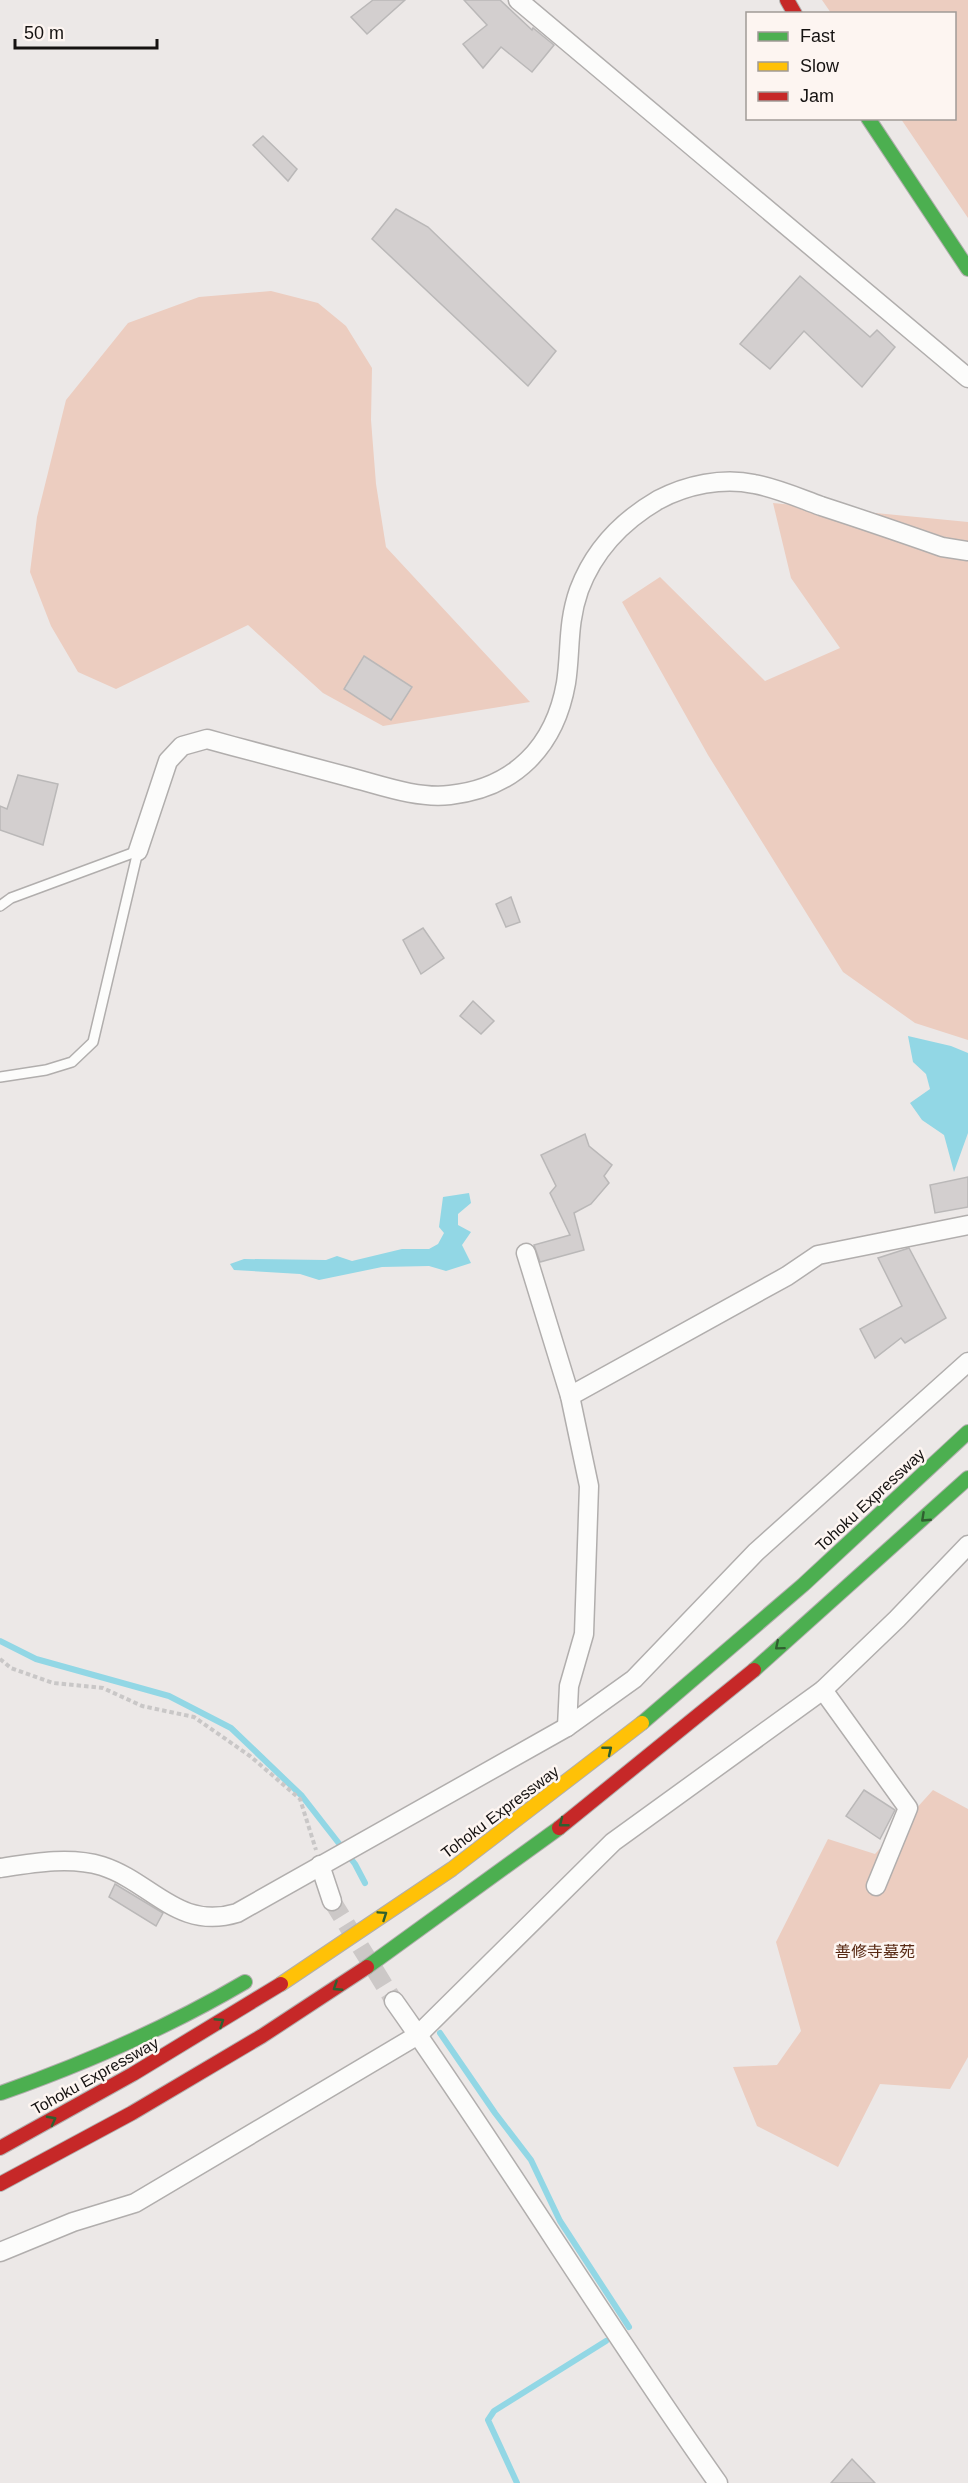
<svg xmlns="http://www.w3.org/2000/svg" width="968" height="2483" viewBox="0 0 968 2483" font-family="Helvetica,'Noto Sans JP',sans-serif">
  <rect width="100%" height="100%" fill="#ece8e7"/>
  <g fill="#eccdc0">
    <path d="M822,0H968V218L901,119L954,118V14L831,13Z"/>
    <path d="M271,291L318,303L346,326L372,368L371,420L376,484L386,547L530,702L383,726L323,693L248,625L116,689L78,672L51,626L30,572L37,517L66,400L128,323L199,297Z"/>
    <path d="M773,503L968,522V1040L915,1023L843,972L708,755L622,602L660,577L765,681L840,648L791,578Z"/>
    <path d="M933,1790L968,1809V2057L950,2089L880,2084L838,2167L757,2126L733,2067L777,2065L801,2031L776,1942L828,1839L875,1854Z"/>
  </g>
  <g fill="#92d7e5">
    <path d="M908,1036L951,1046L968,1053V1133L954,1172L944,1135L922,1120L910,1103L930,1089L926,1074L913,1062Z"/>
    <path d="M469,1193L471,1203L458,1214V1225L471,1232L462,1245L471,1263L446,1271L429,1266L382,1267L319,1280L300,1274L234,1270L230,1264L244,1259L326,1260L337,1256L352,1261L402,1249H429L438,1244L444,1233L439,1227L443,1197Z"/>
  </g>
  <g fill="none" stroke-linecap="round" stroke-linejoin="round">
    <g stroke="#92d7e5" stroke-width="6">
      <path d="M0,1641L36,1659L169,1696L231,1728L302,1796L355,1864L365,1883"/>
      <path d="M440,2033L495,2113L531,2160L560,2221L629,2327"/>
      <path d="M517,2483L488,2420L494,2411L606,2341"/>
    </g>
  </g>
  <g fill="#d3cfcf" stroke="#bab8b8" stroke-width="1.5">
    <path d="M373,0H405L367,34L351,17Z"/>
    <path d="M464,0H500L532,30L533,28L554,45L532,72L501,47L483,68L463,44L487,25Z"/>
    <path d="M263,136L297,169L288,181L253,145Z"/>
    <path d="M396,209L428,227L556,351L528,386L372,239Z"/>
    <path d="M800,276L870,337L877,330L895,347L862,387L804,331L770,369L740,344Z"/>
    <path d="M364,656L412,687L391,720L344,689Z"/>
    <path d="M18,775L58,784L43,845L0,830V806L7,809Z"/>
    <path d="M511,897L520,922L506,927L496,904Z"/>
    <path d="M423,928L444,958L421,974L403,940Z"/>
    <path d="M473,1001L494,1021L481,1034L460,1016Z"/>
    <path d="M585,1134L589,1146L612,1165L604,1176L609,1183L591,1204L574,1213L584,1250L540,1262L534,1245L570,1235L550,1193L556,1186L541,1155Z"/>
    <path d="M968,1177V1207L935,1213L930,1185Z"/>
    <path d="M909,1248L946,1318L905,1343L901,1338L875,1358L860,1329L902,1306L878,1258Z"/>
    <path d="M864,1790L895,1810L880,1839L846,1816Z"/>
    <path d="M115,1884L163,1913L156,1926L109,1897Z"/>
    <path d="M852,2459L875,2483H831Z"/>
  </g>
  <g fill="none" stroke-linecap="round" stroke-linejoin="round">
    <path stroke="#ccc8c7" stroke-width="18" stroke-dasharray="18 9" stroke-linecap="butt" d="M332,1901L394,2001"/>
    <defs>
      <path id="lane" d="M0,906L11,898L138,851L93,1042L72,1062L46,1070L0,1077"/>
      <g id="street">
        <path d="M518,0L968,378"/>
        <path d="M138,851L168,761L182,746L207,739C254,752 301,764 349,777C380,785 417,799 450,795C515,788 555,746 566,683C571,651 567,624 579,590C594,550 622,521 658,500C686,485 723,477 754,484C777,488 799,498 821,506C861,519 902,533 942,547L968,551"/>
        <path d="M526,1253L570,1396L589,1486L584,1634L569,1686L567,1727"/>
        <path d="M570,1396L787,1276L818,1255L968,1225"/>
        <path d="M823,1690L908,1808L876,1886"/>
        <path d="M320,1865L332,1901"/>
        <path d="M0,1868C32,1863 70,1856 102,1866C152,1882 178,1931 237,1913L567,1727L634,1679L756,1552L968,1362"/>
        <path d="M394,2001C506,2159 606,2325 718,2483"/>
        <path d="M0,2252L73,2222L135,2203L418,2035L613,1842L823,1690L897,1619L968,1545"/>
      </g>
      <g id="fast">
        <path d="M868,118L968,269"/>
        <path d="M754,1670L968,1478"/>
        <path d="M642,1723L803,1585L968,1432"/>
        <path d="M367,1967L559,1828"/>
        <path d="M1,2093C86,2063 167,2028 245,1982"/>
      </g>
      <path id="slow" d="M281,1984L452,1869L642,1723"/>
      <g id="jam">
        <path d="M787,0L795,14"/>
        <path d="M559,1828L754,1670"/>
        <path d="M0,2148L133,2074L281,1984"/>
        <path d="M0,2184L132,2113L262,2036L367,1967"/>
      </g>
    </defs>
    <use href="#lane" stroke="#b1aead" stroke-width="12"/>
    <use href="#street" stroke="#b1aead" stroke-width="21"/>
    <use href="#fast" stroke="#b1aead" stroke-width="16"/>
    <use href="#slow" stroke="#b1aead" stroke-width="16"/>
    <use href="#jam" stroke="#b1aead" stroke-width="16"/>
    <path stroke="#c9c7c7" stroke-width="4" stroke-dasharray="4.5 3" stroke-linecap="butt" d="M0,1659L11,1668L53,1683L103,1688L142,1706L194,1717L250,1756L300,1799L316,1850"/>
    <use href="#lane" stroke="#fcfcfb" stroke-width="9"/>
    <use href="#street" stroke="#fcfcfb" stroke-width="18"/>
    <use href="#fast" stroke="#4caf50" stroke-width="14"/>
    <use href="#slow" stroke="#ffc107" stroke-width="14"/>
    <use href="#jam" stroke="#c62828" stroke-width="14"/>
  </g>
  <defs><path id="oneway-chevron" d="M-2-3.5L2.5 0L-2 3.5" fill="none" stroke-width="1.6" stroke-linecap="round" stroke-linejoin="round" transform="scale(1.5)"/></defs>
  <g stroke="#306030">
    <use href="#oneway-chevron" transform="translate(925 1518) rotate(137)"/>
    <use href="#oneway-chevron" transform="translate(779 1646) rotate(140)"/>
    <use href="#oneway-chevron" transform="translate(608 1750) rotate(-39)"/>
    <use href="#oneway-chevron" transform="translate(563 1823) rotate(142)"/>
    <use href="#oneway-chevron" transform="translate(383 1915) rotate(-34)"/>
    <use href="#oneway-chevron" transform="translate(337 1987) rotate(147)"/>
    <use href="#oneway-chevron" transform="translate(220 2022) rotate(-33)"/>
    <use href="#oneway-chevron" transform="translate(52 2120) rotate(-28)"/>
  </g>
  <g text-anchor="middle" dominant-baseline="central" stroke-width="5" stroke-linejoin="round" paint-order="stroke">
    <g font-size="16" fill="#151211" stroke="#fdf5f1">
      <text transform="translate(870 1500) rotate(-43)">Tohoku Expressway</text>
      <text transform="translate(500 1812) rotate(-37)">Tohoku Expressway</text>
      <text transform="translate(95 2076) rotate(-29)">Tohoku Expressway</text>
    </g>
    <g font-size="16" fill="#572812" stroke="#fdf5f1">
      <text x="875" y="1951">善修寺墓苑</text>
    </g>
  </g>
  <rect x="746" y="12" width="210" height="108" fill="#fdf5f1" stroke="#a09a97" stroke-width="1.5"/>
  <rect x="758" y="32" width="30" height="9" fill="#4caf50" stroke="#a09a97" stroke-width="1.5"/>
  <text x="800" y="42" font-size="18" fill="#151211">Fast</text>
  <rect x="758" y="62" width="30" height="9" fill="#ffc107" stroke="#a09a97" stroke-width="1.5"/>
  <text x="800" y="72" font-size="18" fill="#151211">Slow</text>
  <rect x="758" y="92" width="30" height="9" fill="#c62828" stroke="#a09a97" stroke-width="1.5"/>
  <text x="800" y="102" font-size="18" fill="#151211">Jam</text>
  <path d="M15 39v9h142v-9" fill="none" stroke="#151211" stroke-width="3"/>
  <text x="24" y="39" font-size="18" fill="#151211" stroke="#fdf5f1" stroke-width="4.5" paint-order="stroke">50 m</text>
</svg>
